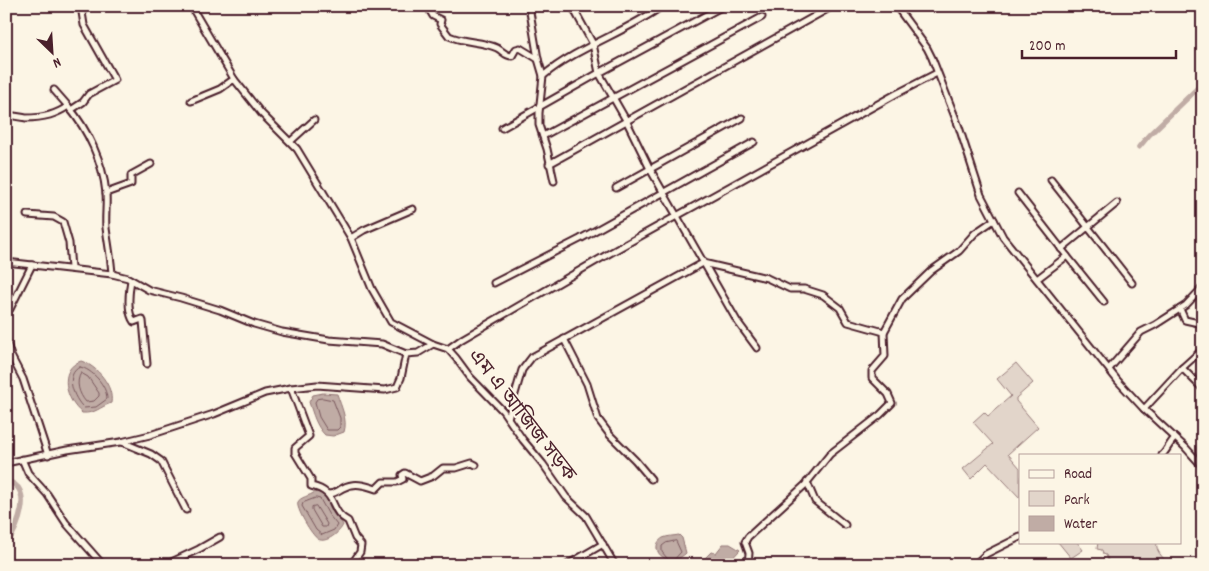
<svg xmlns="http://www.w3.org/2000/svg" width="1209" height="571" viewBox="0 0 1209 571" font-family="Dekko,'Noto Sans Bengali',sans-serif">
  <rect width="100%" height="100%" fill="#fcf5e5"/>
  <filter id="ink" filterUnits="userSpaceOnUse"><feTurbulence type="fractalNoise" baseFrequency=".02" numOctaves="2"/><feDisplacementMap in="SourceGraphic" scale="10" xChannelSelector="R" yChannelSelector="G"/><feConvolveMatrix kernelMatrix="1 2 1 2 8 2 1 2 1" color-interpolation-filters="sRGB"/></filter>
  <g filter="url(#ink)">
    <g fill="#e2d5ca" stroke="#967a7a">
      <path d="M1016,363L1033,383L1016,398V401L1038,427L1008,454L1020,468V498L987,463L971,479L963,469L993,444L973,422L984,412L988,416L1011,396L997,379Z"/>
      <path d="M1058,542H1077L1083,550L1071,558Z"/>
      <path d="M1098,542H1157C1155,551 1163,557 1167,563L1161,564L1154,557L1150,565H1133L1131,560L1123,565H1110L1106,555L1103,554L1102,550L1097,549Z"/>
    </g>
    <g fill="#c0aca5" stroke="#917474">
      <path d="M81,361C97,366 114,386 111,403C100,407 95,414 82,413C66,401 57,369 81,361Z"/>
      <path d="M323,393L337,394C341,406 348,420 344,432L333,436L325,435C316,426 313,414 309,402L313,395Z"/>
      <path d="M315,492C328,493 328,507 335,516C339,520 341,521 343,525C340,532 326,544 318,539C312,536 295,507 298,502C300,497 310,496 315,492Z"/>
      <path d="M679,535L682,538L686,553C668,571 646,548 663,538C667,536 674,536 679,535Z"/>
      <path d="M723,544H730L740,550L726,565H704V559L711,552L716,553Z"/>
    </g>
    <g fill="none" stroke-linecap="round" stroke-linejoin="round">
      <g stroke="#79575c" stroke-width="1">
        <path d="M80,367C92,369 107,386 107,399L96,407L84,408C73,398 64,374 80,367Z"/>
        <path d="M81,373L88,377L99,393V396L94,401L86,402C79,394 75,382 81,373Z"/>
        <path d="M323,398L333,400L340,418V427L337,430H327L319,417L315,402L317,399Z"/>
        <path d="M316,498L320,499L329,515L337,525L334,530L322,535L316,530L302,506L303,503Z"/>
        <path d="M316,506L327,524L326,527H322L312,510V507Z"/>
        <path d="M676,541L681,552L671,563L662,552V546L666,543Z"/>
      </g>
      <g stroke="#c0aca5" stroke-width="5.5">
        <path d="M1139,147L1149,135L1203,83"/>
        <path d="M6,481C36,487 17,529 6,545"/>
      </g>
      <defs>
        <g id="minor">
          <path d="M191,6L234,79L261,113L297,149L351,238L372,289L391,322L433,344L448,349L456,358L470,377L503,411L523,440L543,464L566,497L586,516L615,565"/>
          <path d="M433,6L430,11L433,16L441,20L440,24L449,36C464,43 482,41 497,48C503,51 505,56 512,56L516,49L520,48L538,59"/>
          <path d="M529,6L538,59L543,76L539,113V125L547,149L554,181"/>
          <path d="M572,6L593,44L599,73L626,120L650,169L737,321L757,348"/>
          <path d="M896,6L927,48L932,58L959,127L981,195L1003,237L1118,381L1144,409L1185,447L1203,467"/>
          <path d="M543,76C579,46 625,33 662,6"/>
          <path d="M54,90L68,106"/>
          <path d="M1203,99V106"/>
          <path d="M191,101L220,89L234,79"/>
          <path d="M71,110L83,102L89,94L115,80L84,25L81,6"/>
          <path d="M6,116C13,115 19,117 26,118C41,118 56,115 68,106C88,130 103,162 106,193C107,205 105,216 106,228C108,243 111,258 112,274"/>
          <path d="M502,128L599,73L723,6"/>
          <path d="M543,136L762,17"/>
          <path d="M291,141L314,120"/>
          <path d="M549,164L833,6"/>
          <path d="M1051,180L1132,283"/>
          <path d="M616,188L742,118"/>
          <path d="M106,193L131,184V175L151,164"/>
          <path d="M1018,193L1067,256L1037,279"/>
          <path d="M27,215L54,217L63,222L69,243L71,268"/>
          <path d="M351,238L364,230L413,209"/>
          <path d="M1061,249L1117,203"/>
          <path d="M1067,256L1104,302"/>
          <path d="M6,262L112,274L128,278L149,290L181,298L220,310L254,324L282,332L329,340L382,344L406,354L418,353L433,344"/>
          <path d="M131,280C129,292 127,313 134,322L142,319L143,321L147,364"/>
          <path d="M494,283L580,239L754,142"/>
          <path d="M1180,309L1185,320L1203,324"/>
          <path d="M6,311L10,309L32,265"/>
          <path d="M564,339L587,384L598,419L610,435L635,460L651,479"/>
          <path d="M6,340L11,356L23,379L48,455"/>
          <path d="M448,349L462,339L610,253L896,94L937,73"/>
          <path d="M1182,368L1203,389"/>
          <path d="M1109,369L1141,332L1155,325L1186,305L1203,287"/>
          <path d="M291,388L309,436L295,448V453L311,479V486C339,492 328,511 348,521L355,538L361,545L360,552L351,565"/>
          <path d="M1144,409L1182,368L1203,349"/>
          <path d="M508,418L522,370L532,357L703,263L767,278L790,289H804L823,295L840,308L848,322L884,332"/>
          <path d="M122,442L151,454L161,461L186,510"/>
          <path d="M1162,455C1166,452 1170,442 1175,438"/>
          <path d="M22,459L28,473L47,494L66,523L103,565"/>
          <path d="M6,463L67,450L121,442L150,435L214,414L265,393L291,388L317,385L385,390L397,387L401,378L406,354"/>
          <path d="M807,482L815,501L845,525"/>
          <path d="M328,494C335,494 337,491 343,488C354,482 365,485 376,489L383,482H397L403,479L402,475L405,473L420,481L433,476L443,468H456L472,463L476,465"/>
          <path d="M165,565L199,549L220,537"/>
          <path d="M567,565L603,544"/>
          <path d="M748,565L749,553L745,542L748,537L805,485L830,454L880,415L892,403L888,394L872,378V371L885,356L884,332L902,299L931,271L959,251L975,233L994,220"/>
          <path d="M974,565L986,554L1020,537"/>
        </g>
      </defs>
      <use href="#minor" stroke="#4a1f2b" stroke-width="9"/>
      <use href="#minor" stroke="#fcf5e5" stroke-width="5"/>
    </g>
  </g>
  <g text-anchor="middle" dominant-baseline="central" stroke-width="4" stroke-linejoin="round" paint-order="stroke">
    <g font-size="20" fill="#4a1f2b" stroke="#fcf5e5">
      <text transform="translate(521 416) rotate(52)">এম এ আজিজ সড়ক</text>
    </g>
  </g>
  <rect width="1209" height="571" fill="none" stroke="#fcf5e5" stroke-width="25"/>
  <rect x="12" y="12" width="1184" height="546" fill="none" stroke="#4a1f2b" stroke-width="2" filter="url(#ink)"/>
  <rect x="1019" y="454" width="162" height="90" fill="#fcf5e5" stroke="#b59f9b"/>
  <rect x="1029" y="470" width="25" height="8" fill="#fcf5e5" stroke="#b59f9b"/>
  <text x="1064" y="478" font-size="15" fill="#4a1f2b">Road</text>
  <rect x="1029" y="491" width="25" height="15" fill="#e2d5ca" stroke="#b59f9b"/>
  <text x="1064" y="504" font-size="15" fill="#4a1f2b">Park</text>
  <rect x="1029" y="516" width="25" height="15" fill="#c0aca5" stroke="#b59f9b"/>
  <text x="1064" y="528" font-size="15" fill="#4a1f2b">Water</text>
  <g transform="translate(52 52) rotate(155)" stroke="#fcf5e5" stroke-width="4" paint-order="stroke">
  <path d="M0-4L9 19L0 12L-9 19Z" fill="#4a1f2b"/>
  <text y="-8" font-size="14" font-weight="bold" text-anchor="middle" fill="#4a1f2b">N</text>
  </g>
  <path d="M1022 50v8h154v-8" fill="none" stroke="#4a1f2b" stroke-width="2.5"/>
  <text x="1029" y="50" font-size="15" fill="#4a1f2b" stroke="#fcf5e5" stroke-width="4" paint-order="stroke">200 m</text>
</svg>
